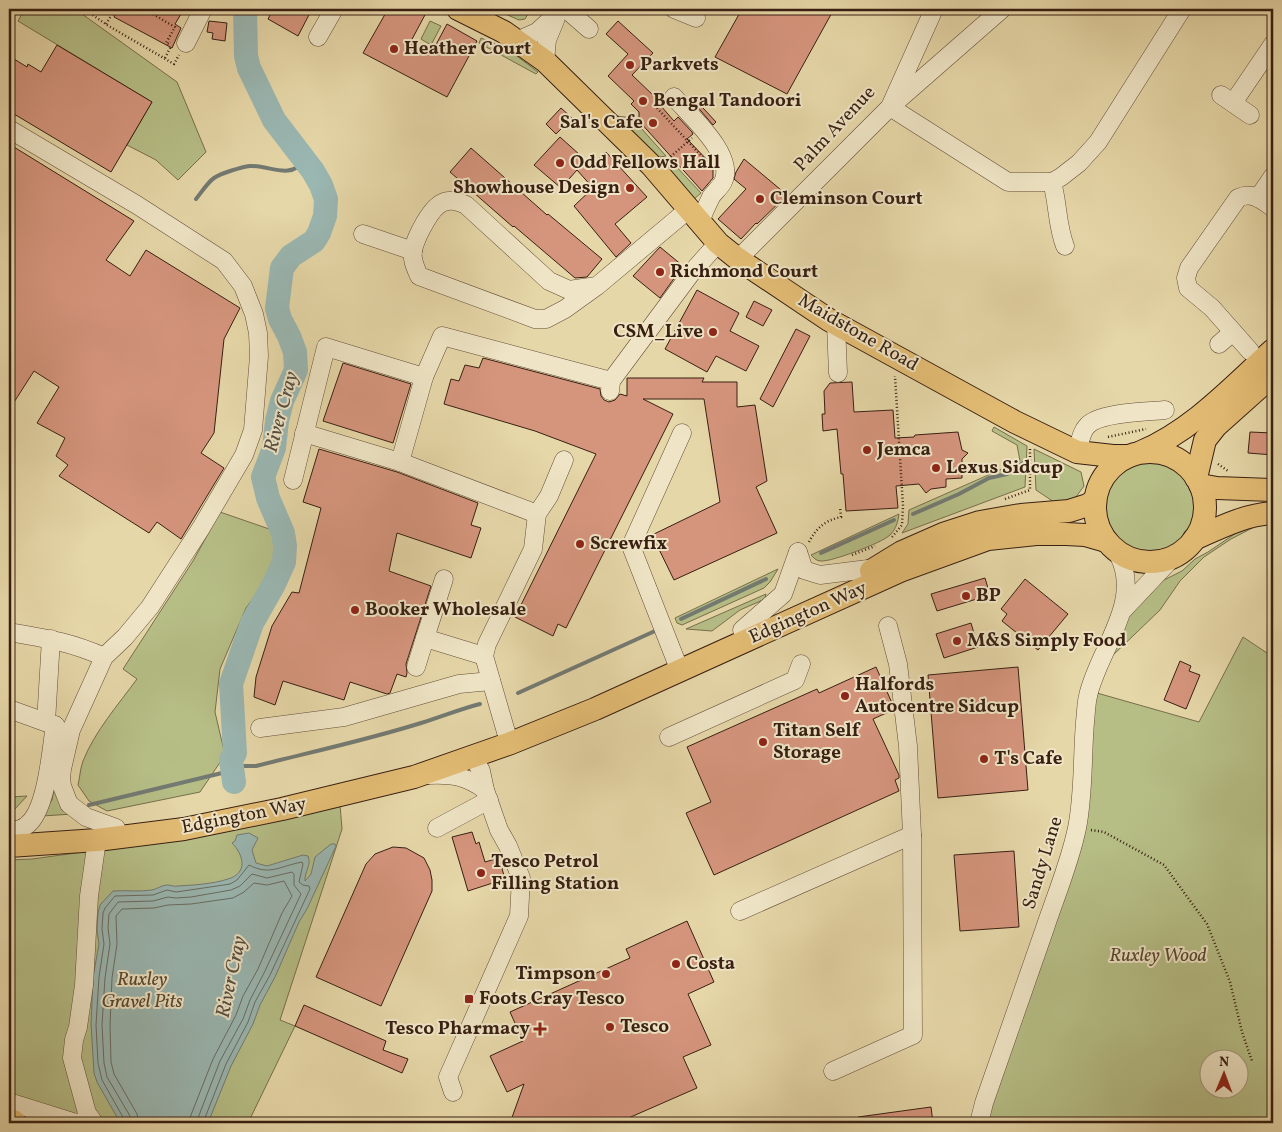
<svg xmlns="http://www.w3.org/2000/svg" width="1282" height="1132" viewBox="0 0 1282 1132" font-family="Vollkorn,serif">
  <rect width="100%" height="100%" fill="#e6d7a8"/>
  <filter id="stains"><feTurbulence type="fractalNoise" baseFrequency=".004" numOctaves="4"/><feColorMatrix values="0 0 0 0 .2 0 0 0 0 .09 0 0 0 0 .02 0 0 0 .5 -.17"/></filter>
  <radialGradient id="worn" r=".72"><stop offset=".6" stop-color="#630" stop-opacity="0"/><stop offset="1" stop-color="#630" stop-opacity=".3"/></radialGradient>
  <g fill="#b6be86" stroke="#776e4c" fill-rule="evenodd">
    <path d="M18,9H75L177,82L206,152L178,180L156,160L127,145L152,102L18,21L23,12Z"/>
    <path d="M494,9H540L537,13L531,9L525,19L519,20Z"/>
    <path d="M430,21L441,26L431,45L421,39Z"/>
    <path d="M481,38L509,50L538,72L536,74L479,43Z"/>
    <path d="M617,116L632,118L666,156L660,157L662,159L659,161L615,117Z"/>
    <path d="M672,162L701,193L693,200L664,168Z"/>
    <path d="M994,427L1027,446L1025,487L902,533L908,524L909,510L1020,461L1017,445L992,431Z"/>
    <path d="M1034,449L1081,472L1084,486L1073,501L1057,504L1036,490Z"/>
    <circle cx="1150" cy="507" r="47"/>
    <path d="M220,512L275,531L279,552L272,572L246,608L220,669L215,712L225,755L200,792L107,811L89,801L78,785C80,777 80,769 83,761C95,731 118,705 137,679L123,669L193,561Z"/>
    <path d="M899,514C898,522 896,529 890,535C882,543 831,562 821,561C816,561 814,558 811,555Z"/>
    <path d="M1262,523L1231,539L1204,557L1180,581L1160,610L1110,658L1125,622L1134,608L1154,585L1182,571L1195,559L1208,552L1236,533Z"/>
    <path d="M778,569L770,582L764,588L682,625L677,623L675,618Z"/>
    <path d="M766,594L765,599L740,610L712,631L686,629Z"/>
    <path d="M1243,637L1273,657V1123H982L1069,864L1086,740L1097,693L1199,722ZM1210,1060H1240V1090H1210Z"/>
    <path d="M55,784L73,814L42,816L52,800Z"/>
    <path d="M27,796L14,810L9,813V797Z"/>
    <path d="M340,805L342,829L280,1020L295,1026L248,1123H40L9,1112V860L32,859L186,838Z"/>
  </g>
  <path fill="#9ab7b2" stroke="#737a72" d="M249,833L258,838L252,850L256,863L267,866L303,855L308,856C312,864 304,873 305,881L311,874L315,857L331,844H335L336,846L307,909L299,922L275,977L260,1005L253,1024L231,1066L208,1123H123L118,1119L97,1082L94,1073L91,1024L93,977L99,944L97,930L98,913L100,905L113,891C126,890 139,892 152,890C157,889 162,885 167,885C171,885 174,887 178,886C194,885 213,884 228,879C249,873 243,854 232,843L235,841L237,835Z"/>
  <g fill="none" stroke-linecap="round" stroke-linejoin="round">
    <g stroke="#696b62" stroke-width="1">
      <path d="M125,1123L124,1119L102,1080L98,1063L96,1025L99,977L104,944L102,929L103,913L105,908L115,896L153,895L167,890L176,892L190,890L230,884L237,880L249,865C270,876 280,866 302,862L303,864L299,882L303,885L309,886L310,889L270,975L255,1002L248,1022L226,1064L203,1123"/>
      <path d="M131,1123L130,1116L107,1077L104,1063L102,1025L105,978L110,944L108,928L109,914L118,902L153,901L168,897L176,898L191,897L231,890L240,886L252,874L267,878L292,872L294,874V885L301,894L264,973L250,1000L243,1019L220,1061L198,1118L197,1123"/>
      <path d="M139,1123L137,1114L114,1074L111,1062L110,1026L112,978L117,944L116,916L122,909L154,908L168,905L191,904L233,898L244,892L254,883L267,885L284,881L292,896L282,913L258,969L243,996L236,1015L213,1059L191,1115L189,1123"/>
    </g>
    <g stroke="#737a72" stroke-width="4">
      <path d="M196,199C201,193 207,183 214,178C221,173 242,167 250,166C269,165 290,180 304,161"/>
      <path d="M913,514L959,494L989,478L1007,474L1023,463"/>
      <path d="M821,553L894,520"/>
      <path d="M681,619L766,579"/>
      <path d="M518,693L655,631"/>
      <path d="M89,805L222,773L231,760L241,766H256C311,752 367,740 421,723C441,717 460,709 480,704"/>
    </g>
    <path stroke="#9ab7b2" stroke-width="24" d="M234,782L231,760L235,753L231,684L252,623L274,584L284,562L285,546L283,533L268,498L263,477L274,448L277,421L282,401L296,370L295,352L289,336L280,319L277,308L282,268L291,256L314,241L319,233L325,216L326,199L321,185L313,171L274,120L249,68L246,56L245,9"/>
  </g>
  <g fill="#d5957d" stroke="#381f12">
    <path d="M118,9H184L175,24L181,28L172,48L114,17Z"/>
    <path d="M273,9H312L298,36L268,19Z"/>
    <path d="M388,9H418L426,13L410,43L431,54L447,24L477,41L447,97L363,53Z"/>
    <path d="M742,9H834L787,94L715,57Z"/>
    <path d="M209,21L227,23L225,41L212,39L213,33L207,32Z"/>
    <path d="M618,21L653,53L632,75L655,97L654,98L674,121L678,117L692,132L693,134L687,139L713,166V178L702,191L639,121V112L631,104L634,101L608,76L628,54L606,34Z"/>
    <path d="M57,45L152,102L111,172L9,111V67L14,59L27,67L28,64L41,72Z"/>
    <path d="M697,102L704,109L716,122L713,125L695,104Z"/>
    <path d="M561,108L572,118L556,134L546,124Z"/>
    <path d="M560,137L591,165L606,152L647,197L615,224L631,243L616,257L574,206L593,188L577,170L561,188L534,165Z"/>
    <path d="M9,144L134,221L106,260L130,276L146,250L240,308L224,339L214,433L201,453L224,468L181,539L157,522L149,533L59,476L68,465L56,456L65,438L37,423L59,387L34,371L9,410Z"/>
    <path d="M471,148L547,215L548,214L602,259L587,277L575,278L514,226L513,227L450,172Z"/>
    <path d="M744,159L787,195L757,224L756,223L741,239L718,219L746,189L734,179L736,172Z"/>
    <path d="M660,247L683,266L660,298L633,276Z"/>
    <path d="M697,290L739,313L730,331L759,346L746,371L716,356L707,372L665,349Z"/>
    <path d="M754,301L772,310L763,326L746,317Z"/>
    <path d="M796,329L810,336L773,407L760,399Z"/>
    <path d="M483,358L600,389L601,396L604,400L609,402L615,400L620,394L627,396V378H704L702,382H737V407L755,405L767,481L756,487L777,533L674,580L652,535L720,502L704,399H643L673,414L566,628L558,624L553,636L515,617L596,454L535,431L444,404L451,379L459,381L465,365L479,368Z"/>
    <path d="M343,363L411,384L393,443L323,421Z"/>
    <path d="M852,382L854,412L893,410L895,438L914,437L915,435L958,432L962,450L968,453L962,459V478L946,479V487L931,489L926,493L919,484L896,486L898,508L846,511L843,474H841L837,429L823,431L822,414H825L824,391L830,383Z"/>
    <path d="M1250,432L1273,433V455L1248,453Z"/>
    <path d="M319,449L397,472L478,503L471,525L481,528L471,558L397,533L389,571L431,586L406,664L407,673L406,677L397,674L390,693L387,694L350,682L344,700L283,681L275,705L254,697L256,677L272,626L292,592L299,593L321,508L303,502Z"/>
    <path d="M985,578L990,595L937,611L931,594Z"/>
    <path d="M1025,579L1068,614L1038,650L1002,621L1007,614L1001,609Z"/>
    <path d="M971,623L978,647L944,658L936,634Z"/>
    <path d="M1180,661L1191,666L1189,671L1200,675L1186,709L1164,700Z"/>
    <path d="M876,667L892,703L893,710L873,719L899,775V778L895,780L899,791L714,875L686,813L711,802L687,747L817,689L819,693Z"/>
    <path d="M1018,667L1028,790L938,798L928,675Z"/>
    <path d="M472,832L476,844L479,842L485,862L499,858L505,879L468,891L452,837Z"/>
    <path d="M393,847L406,848L424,858L430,870L432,880V891L381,1006L316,977L366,864L375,854Z"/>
    <path d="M1014,851L1019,927L960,931L954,855Z"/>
    <path d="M687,921L714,982L688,994L711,1045L683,1057L697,1088L617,1123H510L524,1084L507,1092L490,1056L523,1041L510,1012L630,958L626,949Z"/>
    <path d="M304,1005L386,1041L383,1050L408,1059L402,1073L295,1026Z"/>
    <path d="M931,1107L933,1123H858V1117Z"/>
  </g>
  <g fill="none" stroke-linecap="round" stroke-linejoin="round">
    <defs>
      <g id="minor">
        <path d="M566,9L589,29"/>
        <path d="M674,9L696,18"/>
        <path d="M1002,9L890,107L1008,182H1052L1061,177L1079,163L1098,142L1182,9"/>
        <path d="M318,37L334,9"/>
        <path d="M517,41L537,32L562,9"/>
        <path d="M186,43L203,9"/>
        <path d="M545,61L547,40L556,18"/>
        <path d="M1221,95L1250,115"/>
        <path d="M674,97C690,116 736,155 723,182C720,188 714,192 711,197C707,205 703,214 700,222"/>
        <path d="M1233,103L1273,44"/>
        <path d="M9,129L137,205L224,261L243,286L254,314L258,333L259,356L253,430L244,455L201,528L150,607L125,637L104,657L71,730L62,769L61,778L62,786L69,804L86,817L116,828"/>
        <path d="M1052,182C1058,203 1057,226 1065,246"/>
        <path d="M1258,198L1273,176"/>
        <path d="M363,234L413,251"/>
        <path d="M738,259L890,107L934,9"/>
        <path d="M597,286L569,290L549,281L466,205C459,202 452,199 444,202C431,206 416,237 413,250C411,259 416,269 419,276L535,319H546L565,309L597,286L689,209"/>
        <path d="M836,324L838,373"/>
        <path d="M1219,344L1233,332"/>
        <path d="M1250,351L1212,308L1188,288L1186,278L1189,268L1238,198C1252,191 1262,200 1273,208"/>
        <path d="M424,377L442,336L611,381L610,391"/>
        <path d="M611,381L692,272L718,243"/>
        <path d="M304,433L400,462"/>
        <path d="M1077,452C1080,443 1081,432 1087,426C1099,412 1146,412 1165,410"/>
        <path d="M293,480L326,347L424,377L400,462L537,514"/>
        <path d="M798,552L804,570L820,575L876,568"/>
        <path d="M444,579L425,638L484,656"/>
        <path d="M1123,610L1174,556"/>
        <path d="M742,630L783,594L798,552"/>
        <path d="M9,632C44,638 71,642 104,657"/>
        <path d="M676,661L631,546L682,433"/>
        <path d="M416,667L425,638"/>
        <path d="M9,709L56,726"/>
        <path d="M46,722L51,639"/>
        <path d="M260,728L344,717L459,684L491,681"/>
        <path d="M506,732L484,656L487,644L533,549L537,514L549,496L564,460"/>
        <path d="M669,737L795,680L801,664"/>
        <path d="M429,775C452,774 466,776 485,790"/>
        <path d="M437,828L489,800"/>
        <path d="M9,831C15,830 22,830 27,825C47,810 51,750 55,725"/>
        <path d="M740,911L912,835"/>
        <path d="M833,1071L913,1035L912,835L908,746L898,664L888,626"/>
        <path d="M453,1092L448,1077L519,916L521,878L508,846L499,830L485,790L481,771L473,756"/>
        <path d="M9,1102L76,1123L92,1121"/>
        <path d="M94,1123L87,1113L72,1058L74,1040L78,1027L84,985L89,896L97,840"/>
        <path d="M979,1123L984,1103C1004,1045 1025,987 1045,928C1056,895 1070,862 1077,828C1084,793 1082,757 1085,722C1086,714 1086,704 1088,696C1098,650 1144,602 1118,554"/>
      </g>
      <g id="major">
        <path d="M458,9L504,32L545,61L652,166L718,243L738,259L829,320L1015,422L1077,452L1113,456H1129"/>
        <circle cx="1150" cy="507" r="55"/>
        <path d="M1141,452C1193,430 1232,387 1273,350"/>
        <path d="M1196,478L1205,440L1216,426L1273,375"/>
        <path d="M1200,485L1217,488L1273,490"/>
        <path d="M1194,539C1221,527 1244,515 1273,513"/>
        <path d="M871,571L902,552L943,534L980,522L1021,515L1069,511L1088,505L1095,500"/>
        <path d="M9,846L97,840L184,829L282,809L414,777L511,743L595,709L900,571L988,539L1036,534H1066L1085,535L1106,541"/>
      </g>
      <path id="highway" d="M9,1122L13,1123"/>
    </defs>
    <use href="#minor" stroke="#644d38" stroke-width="19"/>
    <use href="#major" stroke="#381f12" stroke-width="24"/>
    <use href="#highway" stroke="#381f12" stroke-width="28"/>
    <g stroke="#381f12" stroke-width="2.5" stroke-dasharray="1 2.5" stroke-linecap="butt">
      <path d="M84,9L107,25L174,64L179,55"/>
      <path d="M144,9L175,27L166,43L169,44L170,42"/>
      <path d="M106,24L115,9"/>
      <path d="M165,58L171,46"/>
      <path d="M657,108L707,162"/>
      <path d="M668,159L692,138"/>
      <path d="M1108,437L1146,429"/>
      <path d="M1218,464L1228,471"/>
      <path d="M1005,499L1030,490V447"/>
      <path d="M892,537L902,525L903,506L895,376"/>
      <path d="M809,542C816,528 826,520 841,517L840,507"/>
      <path d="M852,555L875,546"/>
      <path d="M1091,830L1104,832L1164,865L1207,924L1230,982L1242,1032L1252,1061"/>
    </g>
    <use href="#minor" stroke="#efe5c6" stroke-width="18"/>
    <use href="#major" stroke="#e3bc74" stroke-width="22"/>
    <use href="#highway" stroke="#e3bc74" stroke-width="26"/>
  </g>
  <g fill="#8f2418" stroke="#efe5c6" stroke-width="2">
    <circle cx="394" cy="49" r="5"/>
    <circle cx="630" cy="65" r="5"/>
    <circle cx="643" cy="101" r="5"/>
    <circle cx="653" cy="123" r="5"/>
    <circle cx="560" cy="163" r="5"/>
    <circle cx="630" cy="188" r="5"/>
    <circle cx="760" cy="199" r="5"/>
    <circle cx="660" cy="272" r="5"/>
    <circle cx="713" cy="332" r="5"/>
    <circle cx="867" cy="450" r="5"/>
    <circle cx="936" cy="468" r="5"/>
    <circle cx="580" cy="544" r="5"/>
    <circle cx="966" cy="596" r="5"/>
    <circle cx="355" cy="610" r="5"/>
    <circle cx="957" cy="641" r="5"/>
    <circle cx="845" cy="696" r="5"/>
    <circle cx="763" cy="742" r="5"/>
    <circle cx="984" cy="759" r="5"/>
    <circle cx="481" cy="873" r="5"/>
    <circle cx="676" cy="964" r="5"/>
    <circle cx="606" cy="974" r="5"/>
    <rect x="464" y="994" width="10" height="10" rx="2.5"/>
    <circle cx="610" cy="1027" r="5"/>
    <path d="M537.5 1021.5h5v5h5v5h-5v5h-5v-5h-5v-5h5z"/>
  </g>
  <g text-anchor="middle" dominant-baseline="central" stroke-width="4" stroke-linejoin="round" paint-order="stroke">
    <g font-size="19" font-weight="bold" fill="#381f12" stroke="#efe5c6" text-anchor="start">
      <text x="404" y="49">Heather Court</text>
      <text x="640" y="65">Parkvets</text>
      <text x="653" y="101">Bengal Tandoori</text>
      <text x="643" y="123" text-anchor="end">Sal's Cafe</text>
      <text x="570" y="163">Odd Fellows Hall</text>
      <text x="620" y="188" text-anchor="end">Showhouse Design</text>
      <text x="770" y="199">Cleminson Court</text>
      <text x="670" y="272">Richmond Court</text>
      <text x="703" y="332" text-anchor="end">CSM_Live</text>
      <text x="877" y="450">Jemca</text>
      <text x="946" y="468">Lexus Sidcup</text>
      <text x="590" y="544">Screwfix</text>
      <text x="976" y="596">BP</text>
      <text x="365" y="610">Booker Wholesale</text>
      <text x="967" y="641">M&amp;S Simply Food</text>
      <text x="855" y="685">Halfords<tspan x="855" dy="22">Autocentre Sidcup</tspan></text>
      <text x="773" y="731">Titan Self<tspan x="773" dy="22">Storage</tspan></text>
      <text x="994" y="759">T's Cafe</text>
      <text x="491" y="862">Tesco Petrol<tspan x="491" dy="22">Filling Station</tspan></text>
      <text x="686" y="964">Costa</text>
      <text x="596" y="974" text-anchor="end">Timpson</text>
      <text x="479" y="999">Foots Cray Tesco</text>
      <text x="620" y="1027">Tesco</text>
      <text x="530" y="1029" text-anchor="end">Tesco Pharmacy</text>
    </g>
    <g font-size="19" fill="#381f12" stroke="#efe5c6">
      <text transform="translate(835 129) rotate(-47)">Palm Avenue</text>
      <text transform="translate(858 333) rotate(30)">Maidstone Road</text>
      <text transform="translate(808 613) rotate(-24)">Edgington Way</text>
      <text transform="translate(244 816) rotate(-11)">Edgington Way</text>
      <text transform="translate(1043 863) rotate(-73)">Sandy Lane</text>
    </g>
    <g font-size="19" font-style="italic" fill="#58472f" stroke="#efe5c6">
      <text x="1158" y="956">Ruxley Wood</text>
      <text x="142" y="980">Ruxley<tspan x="142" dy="22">Gravel Pits</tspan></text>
    </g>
    <g font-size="20" font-style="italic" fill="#554d42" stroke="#efe5c6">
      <text transform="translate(282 412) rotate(-75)">River Cray</text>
      <text transform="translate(232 977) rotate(-78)">River Cray</text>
    </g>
  </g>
  <rect width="1282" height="1132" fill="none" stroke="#e6d7a8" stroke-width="30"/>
  <rect x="10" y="10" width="1262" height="1112" fill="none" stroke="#381f12" stroke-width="2.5"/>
  <rect x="15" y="15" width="1252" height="1102" fill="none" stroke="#381f12"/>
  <g transform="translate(1224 1074) rotate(1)"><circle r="24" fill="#efe5c6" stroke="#a6967e"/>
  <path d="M0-4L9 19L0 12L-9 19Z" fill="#8f2418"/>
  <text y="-8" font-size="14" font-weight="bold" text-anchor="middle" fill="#381f12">N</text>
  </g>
  <rect width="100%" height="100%" filter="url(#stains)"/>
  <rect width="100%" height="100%" fill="url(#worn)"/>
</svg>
